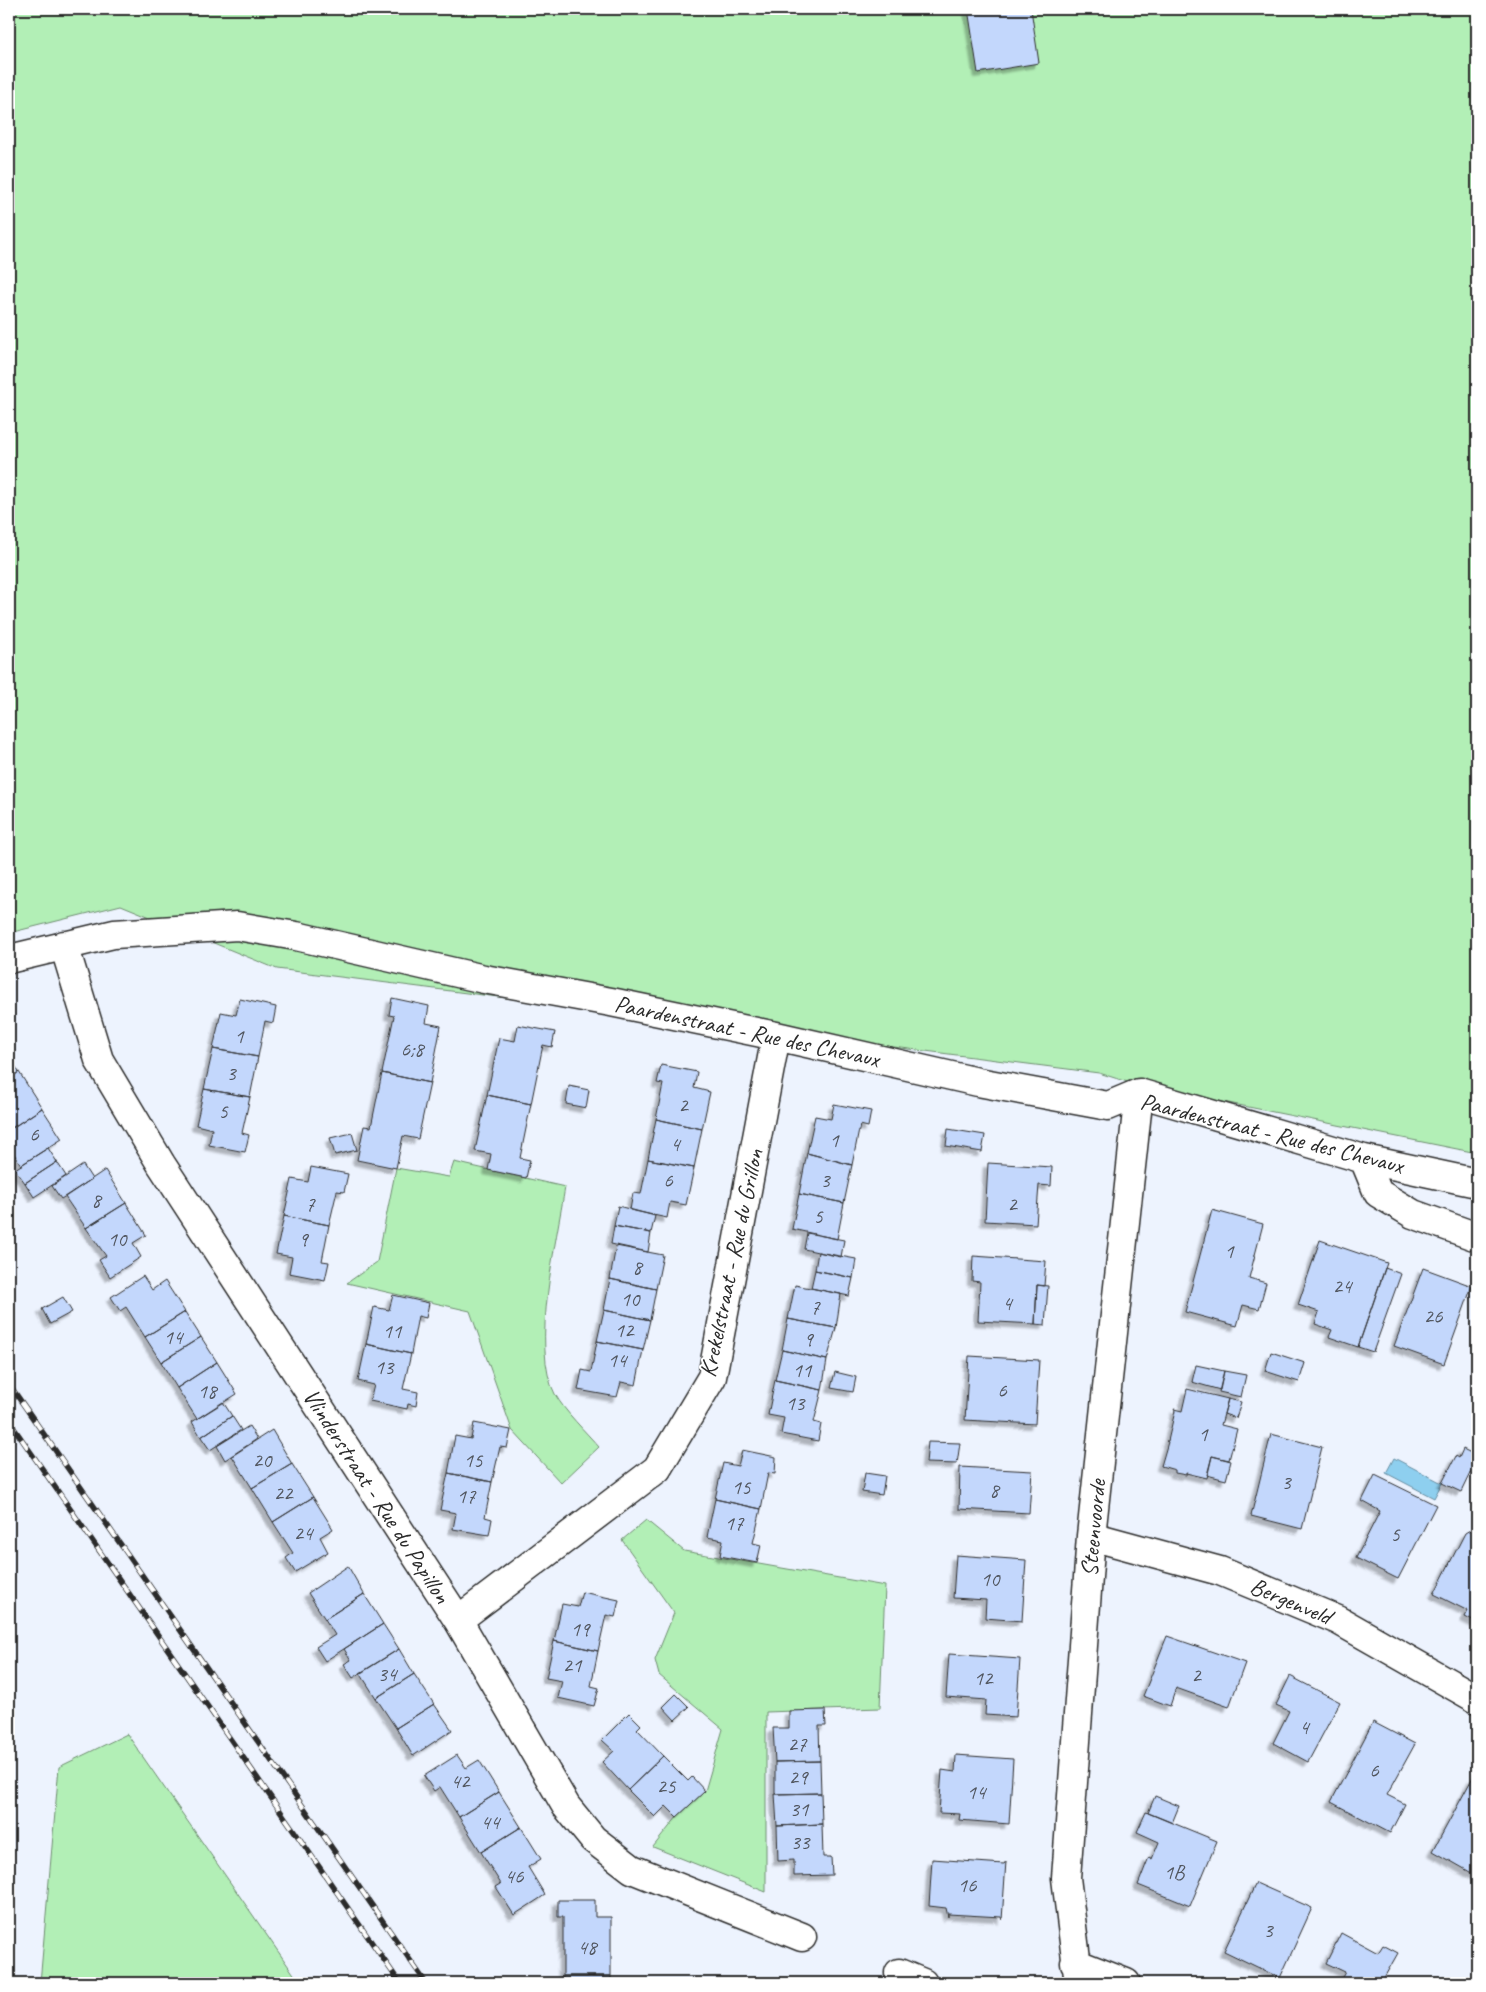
<svg xmlns="http://www.w3.org/2000/svg" width="1486" height="1992" font-family="Caveat,sans-serif">
<defs>
<filter id="shadow"><feDropShadow dx="-4.5" dy="4.5" stdDeviation="1" flood-color="#0004"/></filter>
</defs>
<rect width="100%" height="100%" fill="#edf3fe"/>
<filter id="ink" filterUnits="userSpaceOnUse"><feTurbulence type="fractalNoise" baseFrequency=".02" numOctaves="2"/><feDisplacementMap in="SourceGraphic" scale="10" xChannelSelector="R" yChannelSelector="G"/><feConvolveMatrix kernelMatrix="1 2 1 2 8 2 1 2 1" color-interpolation-filters="sRGB"/></filter>
<g filter="url(#ink)">
<path fill="#b2efb6" stroke="#6e8d70" d="M 9,9 L 1477,9 L 1477,1153 L 1134,1084 L 1099,1073 L 277,969 L 121,905 L 9,933 Z
M 454,1162 L 565,1187 C 557,1240 530,1348 555,1394 C 565,1412 586,1432 599,1447 L 561,1483 L 512,1430 L 470,1311 L 347,1283 L 377,1262 L 396,1168 L 449,1177 Z
M 646,1520 L 684,1551 L 885,1586 L 880,1708 L 766,1712 L 766,1892 L 653,1847 L 677,1817 L 705,1791 L 723,1729 L 659,1675 L 655,1660 L 674,1613 L 622,1540 Z
M 127,1734 L 300,1983 L 40,1983 L 59,1767 Z"/>
<path fill="#8ecfef" stroke="#668da1" d="M 1394,1458 L 1442,1483 L 1434,1498 L 1386,1473 Z"/>
<path fill="#c3d7fc" stroke="#2b2b2b" filter="url(#shadow)" d="M 968,9 L 1031,9 L 1039,63 L 978,73 Z
M 392,998 L 429,1006 L 426,1023 L 441,1026 L 430,1083 L 382,1073 L 394,1016 L 389,1015 Z
M 240,999 L 276,1007 L 273,1023 L 265,1021 L 258,1057 L 213,1049 L 221,1012 L 236,1015 Z
M 518,1025 L 555,1032 L 552,1047 L 543,1045 L 531,1104 L 487,1095 L 499,1038 L 515,1041 Z
M 213,1049 L 258,1057 L 250,1097 L 204,1089 Z
M 9,1057 L 19,1072 L 9,1079 Z
M 661,1065 L 697,1072 L 694,1088 L 710,1092 L 702,1129 L 656,1119 L 663,1084 L 657,1083 Z
M 19,1072 L 42,1108 L 9,1130 L 9,1079 Z
M 382,1073 L 430,1083 L 418,1139 L 403,1136 L 396,1168 L 357,1160 L 364,1126 L 371,1127 Z
M 569,1086 L 589,1090 L 586,1108 L 566,1104 Z
M 204,1089 L 250,1097 L 242,1133 L 249,1135 L 245,1152 L 209,1145 L 212,1129 L 196,1125 Z
M 487,1095 L 531,1104 L 520,1158 L 530,1160 L 526,1178 L 488,1170 L 491,1154 L 475,1151 Z
M 834,1104 L 871,1111 L 868,1127 L 860,1125 L 852,1165 L 807,1153 L 815,1116 L 831,1119 Z
M 42,1108 L 62,1139 L 21,1165 L 9,1146 L 9,1130 Z
M 656,1119 L 702,1129 L 694,1168 L 648,1159 Z
M 948,1129 L 985,1135 L 982,1152 L 946,1146 Z
M 352,1133 L 357,1150 L 335,1155 L 330,1138 Z
M 48,1148 L 57,1162 L 25,1183 L 15,1169 Z
M 807,1153 L 852,1165 L 844,1203 L 799,1194 Z
M 648,1159 L 694,1168 L 686,1205 L 670,1202 L 667,1218 L 630,1210 L 633,1193 L 641,1194 Z
M 57,1162 L 66,1176 L 34,1197 L 25,1183 Z
M 988,1163 L 1052,1167 L 1051,1186 L 1039,1185 L 1036,1224 L 985,1221 Z
M 83,1165 L 92,1179 L 61,1199 L 52,1186 Z
M 311,1167 L 348,1174 L 344,1192 L 337,1191 L 329,1225 L 284,1216 L 292,1179 L 308,1182 Z
M 105,1170 L 126,1203 L 86,1228 L 65,1197 Z
M 799,1194 L 844,1203 L 837,1239 L 792,1229 Z
M 126,1203 L 146,1235 L 133,1243 L 141,1257 L 110,1277 L 99,1260 L 106,1256 L 86,1228 Z
M 618,1206 L 655,1216 L 651,1233 L 614,1226 Z
M 1212,1210 L 1263,1224 L 1249,1278 L 1266,1283 L 1259,1309 L 1243,1305 L 1237,1326 L 1185,1312 Z
M 284,1216 L 329,1225 L 322,1261 L 329,1262 L 325,1280 L 289,1273 L 292,1257 L 276,1254 Z
M 614,1226 L 651,1233 L 648,1252 L 611,1244 Z
M 807,1233 L 844,1240 L 841,1257 L 804,1249 Z
M 1320,1240 L 1387,1263 L 1358,1347 L 1329,1337 L 1332,1330 L 1315,1324 L 1319,1312 L 1298,1305 Z
M 616,1246 L 663,1255 L 656,1289 L 610,1279 Z
M 818,1252 L 856,1259 L 853,1278 L 815,1270 Z
M 973,1256 L 1046,1261 L 1044,1286 L 1037,1285 L 1035,1324 L 978,1321 L 980,1282 L 972,1281 Z
M 1385,1268 L 1401,1274 L 1373,1352 L 1358,1347 Z
M 1423,1268 L 1472,1286 L 1444,1364 L 1394,1346 Z
M 815,1270 L 853,1278 L 849,1296 L 811,1288 Z
M 143,1276 L 152,1290 L 165,1281 L 185,1312 L 145,1337 L 126,1307 L 120,1311 L 111,1297 Z
M 610,1279 L 656,1289 L 650,1320 L 604,1310 Z
M 795,1285 L 841,1294 L 836,1328 L 788,1319 Z
M 1037,1285 L 1048,1286 L 1045,1325 L 1035,1324 Z
M 393,1295 L 429,1303 L 426,1318 L 418,1316 L 411,1354 L 366,1344 L 374,1307 L 389,1310 Z
M 63,1297 L 72,1312 L 50,1324 L 42,1309 Z
M 604,1310 L 650,1320 L 643,1350 L 597,1341 Z
M 185,1312 L 201,1337 L 161,1362 L 145,1337 Z
M 788,1319 L 836,1328 L 827,1360 L 782,1350 Z
M 201,1337 L 217,1362 L 177,1388 L 161,1362 Z
M 597,1341 L 643,1350 L 636,1385 L 621,1382 L 617,1397 L 578,1390 L 582,1370 L 591,1372 Z
M 366,1344 L 411,1354 L 403,1389 L 418,1392 L 416,1406 L 408,1404 L 407,1409 L 370,1401 L 374,1385 L 358,1381 Z
M 782,1350 L 827,1360 L 822,1390 L 775,1380 Z
M 1271,1352 L 1305,1363 L 1299,1382 L 1265,1371 Z
M 969,1356 L 1039,1360 L 1035,1424 L 965,1420 Z
M 217,1362 L 237,1394 L 197,1419 L 177,1388 Z
M 1196,1365 L 1224,1371 L 1220,1390 L 1192,1382 Z
M 1224,1371 L 1246,1375 L 1241,1397 L 1219,1392 Z
M 835,1372 L 856,1377 L 853,1392 L 831,1388 Z
M 775,1380 L 822,1390 L 814,1422 L 821,1424 L 818,1441 L 781,1434 L 784,1418 L 768,1415 Z
M 1187,1389 L 1228,1399 L 1221,1425 L 1237,1429 L 1229,1460 L 1212,1456 L 1207,1478 L 1186,1473 L 1186,1475 L 1175,1473 L 1175,1470 L 1161,1466 L 1168,1442 L 1166,1441 L 1168,1441 L 1175,1411 L 1174,1409 L 1182,1411 Z
M 1228,1399 L 1241,1402 L 1236,1418 L 1224,1414 Z
M 223,1402 L 232,1416 L 201,1437 L 192,1422 Z
M 232,1416 L 241,1430 L 210,1450 L 201,1437 Z
M 474,1423 L 511,1430 L 507,1448 L 500,1447 L 492,1482 L 448,1473 L 455,1436 L 471,1439 Z
M 249,1426 L 257,1439 L 225,1460 L 217,1446 Z
M 272,1430 L 292,1464 L 252,1488 L 232,1456 Z
M 1271,1434 L 1322,1447 L 1302,1529 L 1251,1516 Z
M 928,1442 L 960,1443 L 957,1464 L 926,1463 Z
M 1463,1449 L 1477,1456 L 1477,1459 L 1461,1492 L 1442,1483 L 1456,1456 L 1459,1458 Z
M 742,1450 L 776,1457 L 775,1474 L 768,1473 L 761,1509 L 715,1499 L 723,1463 L 738,1466 Z
M 1212,1456 L 1231,1461 L 1226,1480 L 1207,1475 Z
M 292,1464 L 313,1497 L 273,1522 L 252,1488 Z
M 960,1467 L 1032,1471 L 1029,1513 L 959,1509 Z
M 448,1473 L 492,1482 L 485,1517 L 492,1519 L 489,1535 L 453,1529 L 456,1513 L 440,1510 Z
M 865,1473 L 885,1476 L 882,1495 L 862,1492 Z
M 1375,1475 L 1436,1505 L 1398,1579 L 1356,1558 L 1380,1511 L 1362,1501 Z
M 313,1497 L 333,1529 L 320,1537 L 328,1552 L 295,1572 L 286,1558 L 293,1553 L 273,1522 Z
M 715,1499 L 761,1509 L 753,1543 L 761,1545 L 757,1563 L 720,1556 L 723,1540 L 707,1537 Z
M 1470,1530 L 1477,1534 L 1477,1623 L 1465,1617 L 1468,1611 L 1434,1594 L 1465,1533 Z
M 956,1555 L 1026,1560 L 1022,1621 L 985,1618 L 986,1600 L 953,1598 Z
M 348,1566 L 364,1594 L 325,1619 L 308,1593 Z
M 582,1592 L 619,1600 L 615,1617 L 606,1615 L 598,1651 L 554,1641 L 562,1604 L 578,1607 Z
M 364,1594 L 383,1624 L 325,1661 L 316,1647 L 335,1635 L 325,1619 Z
M 383,1624 L 399,1649 L 353,1678 L 344,1664 L 351,1660 L 344,1649 Z
M 1167,1636 L 1245,1663 L 1229,1707 L 1176,1688 L 1170,1706 L 1143,1696 Z
M 554,1641 L 598,1651 L 591,1686 L 599,1688 L 594,1706 L 558,1698 L 562,1681 L 546,1678 Z
M 399,1649 L 414,1674 L 376,1698 L 360,1673 Z
M 949,1654 L 1020,1659 L 1016,1717 L 985,1715 L 986,1700 L 946,1697 Z
M 414,1674 L 434,1704 L 396,1728 L 376,1698 Z
M 1290,1676 L 1340,1702 L 1308,1762 L 1273,1743 L 1289,1711 L 1276,1705 Z
M 676,1694 L 689,1707 L 675,1720 L 663,1707 Z
M 434,1704 L 452,1730 L 413,1756 L 396,1728 Z
M 825,1710 L 826,1726 L 819,1726 L 820,1761 L 775,1762 L 773,1728 L 789,1728 L 789,1711 Z
M 629,1713 L 641,1725 L 637,1729 L 663,1756 L 628,1790 L 602,1762 L 614,1751 L 602,1740 Z
M 1373,1722 L 1415,1744 L 1387,1795 L 1405,1804 L 1390,1833 L 1331,1802 Z
M 457,1755 L 466,1768 L 479,1760 L 499,1792 L 459,1817 L 440,1787 L 434,1791 L 424,1776 Z
M 956,1755 L 1013,1759 L 1009,1824 L 959,1820 L 960,1814 L 939,1813 L 942,1770 L 955,1772 Z
M 663,1756 L 688,1781 L 692,1777 L 705,1791 L 677,1817 L 666,1806 L 655,1817 L 628,1790 Z
M 820,1761 L 821,1793 L 775,1794 L 775,1762 Z
M 1473,1777 L 1477,1779 L 1477,1876 L 1433,1851 Z
M 499,1792 L 521,1827 L 481,1852 L 459,1817 Z
M 821,1793 L 822,1824 L 777,1826 L 775,1794 Z
M 1155,1796 L 1179,1806 L 1172,1823 L 1148,1813 Z
M 1146,1812 L 1217,1841 L 1190,1906 L 1138,1885 L 1149,1857 L 1152,1859 L 1159,1842 L 1137,1832 Z
M 822,1824 L 823,1857 L 831,1857 L 832,1875 L 794,1876 L 794,1860 L 778,1861 L 777,1826 Z
M 521,1827 L 541,1859 L 528,1867 L 545,1895 L 514,1915 L 496,1887 L 501,1884 L 481,1852 Z
M 932,1859 L 1004,1864 L 1006,1861 L 1002,1920 L 1001,1917 L 948,1914 L 948,1917 L 946,1908 L 929,1906 Z
M 1256,1883 L 1312,1908 L 1280,1978 L 1224,1951 Z
M 558,1900 L 595,1900 L 595,1917 L 611,1917 L 611,1976 L 563,1976 L 563,1917 L 558,1917 Z
M 1341,1933 L 1378,1953 L 1383,1945 L 1398,1953 L 1381,1983 L 1339,1983 L 1345,1972 L 1326,1963 Z
M 563,1976 L 611,1976 L 611,1983 L 563,1983 Z"/>
<g fill="none" stroke-linecap="round" stroke-linejoin="round">
<defs>
<path id="street" d="M 64,945 L 99,1060 L 161,1164 L 458,1620 L 566,1806 L 593,1839 L 632,1869 L 802,1937
M 9,959 L 114,934 L 237,926 L 296,936 L 484,979 L 611,1002 L 776,1036 L 978,1082 L 1108,1106 L 1139,1093 L 1364,1159 L 1477,1183
M 1364,1159 L 1378,1193 L 1413,1214 L 1477,1237
M 1091,1536 L 1220,1571 L 1338,1620 L 1477,1699
M 458,1620 L 657,1469 L 712,1377 L 776,1036
M 1075,1963 L 1126,1983
M 899,1973 L 923,1983
M 1079,1983 L 1066,1878 L 1091,1536 L 1139,1093"/>
</defs>
<use href="#street" stroke="#2b2b2b" stroke-width="31"/>
<use href="#street" stroke="#fff" stroke-width="28"/>
<defs>
<path id="rail" d="M 9,1384 L 426,1983
M 9,1421 L 400,1983"/>
</defs>
<use href="#rail" stroke="#2b2b2b" stroke-width="5.5"/>
<use href="#rail" stroke="#fff" stroke-width="4" stroke-dasharray="11" stroke-linecap="butt"/>
</g>
</g>
<g text-anchor="middle" stroke-width="4" stroke-linejoin="round" paint-order="stroke">
<g font-size="21" fill="#51565f">
<text x="239" y="1043">1</text>
<text x="412" y="1056">6;8</text>
<text x="231" y="1080">3</text>
<text x="683" y="1112">2</text>
<text x="223" y="1118">5</text>
<text x="34" y="1141">6</text>
<text x="834" y="1147">1</text>
<text x="675" y="1151">4</text>
<text x="668" y="1187">6</text>
<text x="825" y="1187">3</text>
<text x="96" y="1207">8</text>
<text x="310" y="1211">7</text>
<text x="1012" y="1211">2</text>
<text x="818" y="1223">5</text>
<text x="117" y="1246">10</text>
<text x="303" y="1246">9</text>
<text x="1229" y="1258">1</text>
<text x="637" y="1274">8</text>
<text x="1342" y="1293">24</text>
<text x="630" y="1306">10</text>
<text x="1007" y="1310">4</text>
<text x="815" y="1314">7</text>
<text x="1433" y="1323">26</text>
<text x="624" y="1337">12</text>
<text x="392" y="1338">11</text>
<text x="173" y="1344">14</text>
<text x="808" y="1346">9</text>
<text x="617" y="1367">14</text>
<text x="384" y="1374">13</text>
<text x="802" y="1377">11</text>
<text x="1002" y="1397">6</text>
<text x="207" y="1398">18</text>
<text x="795" y="1410">13</text>
<text x="1203" y="1441">1</text>
<text x="262" y="1467">20</text>
<text x="473" y="1467">15</text>
<text x="1286" y="1489">3</text>
<text x="741" y="1494">15</text>
<text x="994" y="1497">8</text>
<text x="283" y="1500">22</text>
<text x="466" y="1503">17</text>
<text x="734" y="1530">17</text>
<text x="303" y="1540">24</text>
<text x="1395" y="1541">5</text>
<text x="990" y="1586">10</text>
<text x="580" y="1636">19</text>
<text x="572" y="1672">21</text>
<text x="387" y="1681">34</text>
<text x="1196" y="1682">2</text>
<text x="983" y="1685">12</text>
<text x="1304" y="1734">4</text>
<text x="797" y="1751">27</text>
<text x="1374" y="1777">6</text>
<text x="798" y="1784">29</text>
<text x="460" y="1788">42</text>
<text x="666" y="1793">25</text>
<text x="976" y="1799">14</text>
<text x="799" y="1816">31</text>
<text x="490" y="1829">44</text>
<text x="800" y="1849">33</text>
<text x="1174" y="1879">1B</text>
<text x="514" y="1883">46</text>
<text x="967" y="1892">16</text>
<text x="1268" y="1937">3</text>
<text x="587" y="1954">48</text>
</g>
<g font-size="24" fill="#2b2b2b" stroke="#fff">
<text transform="translate(747 1031) rotate(12)" y="8">Paardenstraat - Rue des Chevaux</text>
<text transform="translate(1272 1133) rotate(14)" y="8">Paardenstraat - Rue des Chevaux</text>
<text transform="translate(731 1263) rotate(-78)" y="8">Krekelstraat - Rue du Grillon</text>
<text transform="translate(377 1496) rotate(57)" y="8">Vlinderstraat - Rue du Papillon</text>
<text transform="translate(1093 1528) rotate(-85)" y="8">Steenvoorde</text>
<text transform="translate(1291 1601) rotate(23)" y="8">Bergenveld</text>
</g>
</g>
<rect width="1486" height="1992" fill="none" stroke="#fff" stroke-width="30"/>
<rect x="15" y="15" width="1456" height="1962" fill="none" stroke="#2b2b2b" stroke-width="2" filter="url(#ink)"/>
</svg>
